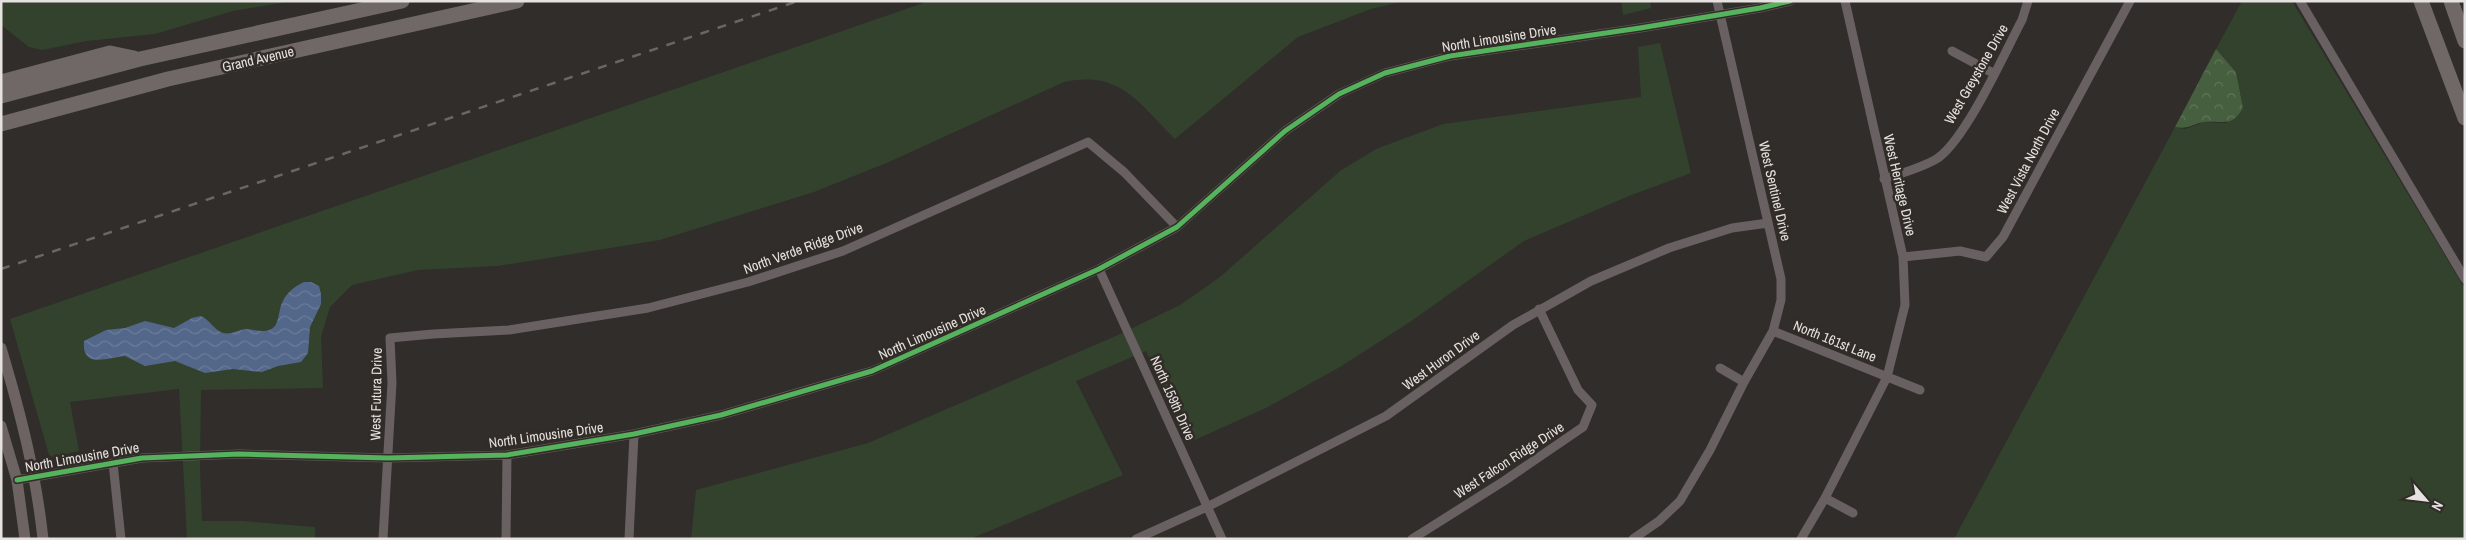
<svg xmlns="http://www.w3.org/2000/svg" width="2466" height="540" font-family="'Archivo Narrow',sans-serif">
<defs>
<pattern id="forest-crowns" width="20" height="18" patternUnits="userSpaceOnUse" patternTransform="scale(1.25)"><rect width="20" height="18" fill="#465f3e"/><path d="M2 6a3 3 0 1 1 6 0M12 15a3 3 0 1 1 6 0" fill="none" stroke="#617659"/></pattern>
<pattern id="water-waves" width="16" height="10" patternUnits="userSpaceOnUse" patternTransform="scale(1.25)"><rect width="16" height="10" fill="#53678a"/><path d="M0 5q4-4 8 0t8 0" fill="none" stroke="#6c7c9a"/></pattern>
</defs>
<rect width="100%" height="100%" fill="#302d2a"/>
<path fill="#32422c" d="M 1,1 L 293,1 L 233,11 L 155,34 L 87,41 L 42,50 L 29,47 L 1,25 Z
M 929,1 L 1404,1 L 1371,9 L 1298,37 L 1175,139 C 1138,103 1121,70 1064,82 L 889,162 L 814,192 L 660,240 L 498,266 L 418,270 L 352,285 L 330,307 L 321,337 L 323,388 L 201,390 L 200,468 L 202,521 L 243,521 L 315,527 L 315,539 L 187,539 L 179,389 L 70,402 L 79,451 L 53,457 L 49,455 L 10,319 Z
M 1621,1 L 1650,1 L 1651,8 L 1623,15 Z
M 2242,1 L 2292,1 L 2465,289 L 2465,539 L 1954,539 L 2175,127 L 2185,129 L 2204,122 L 2226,123 L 2243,108 L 2236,72 L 2216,49 Z
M 1660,43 L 1691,173 L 1629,196 L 1524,241 L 1410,322 L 1340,367 L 1266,408 L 1188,443 L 1146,351 L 1076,381 L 1123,475 L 970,539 L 691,539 L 696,490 L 868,443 L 1118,335 L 1180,305 L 1220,277 L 1340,171 L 1376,149 L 1443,124 L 1641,97 L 1638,47 Z"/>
<path fill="url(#forest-crowns)" d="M 2216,49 L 2236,72 L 2243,108 C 2231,128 2225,120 2205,122 C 2193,123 2189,130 2175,127 Z"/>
<path fill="url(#water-waves)" d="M 304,282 L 311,282 L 319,286 L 321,294 L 321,304 L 310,327 L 308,353 L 301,362 L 278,366 L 262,372 L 233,369 L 205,373 L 175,361 L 145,366 L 125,356 C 110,357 81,370 84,341 L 106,330 L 125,328 L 145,321 L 174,328 L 192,318 L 201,316 C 210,320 214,330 223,333 C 231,335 238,330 246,329 C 253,329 262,333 269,330 C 280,327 278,311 282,303 C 286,293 295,286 304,282 Z"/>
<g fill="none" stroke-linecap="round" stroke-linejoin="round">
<path stroke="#696161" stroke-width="9" d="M 2300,1 L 2465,279
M 1952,51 L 1993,73
M 1884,179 C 1902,173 1922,168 1938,158 C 1967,137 2004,54 2022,20 L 2028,1
M 1903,257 L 1960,251 L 1986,257 L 2003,237 L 2130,1
M 1099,269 L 1222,539
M 1773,331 L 1920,390
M 1720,368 L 1744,382
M 113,463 L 121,539
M 17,480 L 142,458 L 239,454 L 388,458 L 507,455 L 634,434 L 721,415 L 872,371 L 1099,269 L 1177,227 L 1285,131 L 1339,94 L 1385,73 L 1450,56 L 1640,28 L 1760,8 L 1790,1
M 1825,498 L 1853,513
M 383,539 L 392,383 L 390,338 L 433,334 L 509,330 L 648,308 L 748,282 L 843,251 L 1088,142 L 1124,172 L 1177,227
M 506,539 L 507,455
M 629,539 L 634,434
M 1136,539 L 1207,507 L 1386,416 L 1513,325 L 1591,281 L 1669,248 L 1732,228 L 1768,223
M 1412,539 L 1504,481 L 1583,427 L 1592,405 L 1578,390 L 1539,309
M 1633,539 L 1659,521 L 1680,501 L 1710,450 L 1744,382 L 1773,331 L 1781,300 L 1781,279 L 1717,1
M 1801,539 L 1825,498 L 1887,377 L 1905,305 L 1903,257 L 1845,1"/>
<path stroke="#6c6362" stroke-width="11" d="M 1,348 C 20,411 36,473 43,539
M 1,426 L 17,480 L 25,539"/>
<path stroke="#706866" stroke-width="15" d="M 2421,1 L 2465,118
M 2451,1 L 2465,41
M 1,82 L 110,53 L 134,58
M 1,96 L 140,59 L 402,1
M 1,124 L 168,79 L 517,1"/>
<path stroke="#6b6665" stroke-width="2.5" stroke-dasharray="9 9" stroke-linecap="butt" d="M 1,269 L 798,1"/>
<defs>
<path id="cycleway" d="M 17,480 L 142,458 L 239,454 L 388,458 L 507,455 L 634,434 L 721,415 L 872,371 L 1099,269 L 1177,227 L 1285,131 L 1339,94 L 1385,73 L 1450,56 L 1640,28 L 1760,8 L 1790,1"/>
</defs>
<use href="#cycleway" stroke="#322c28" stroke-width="8"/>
<use href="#cycleway" stroke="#56b35d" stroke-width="5"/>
</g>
<g text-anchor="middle" stroke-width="5" stroke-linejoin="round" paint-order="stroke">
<g font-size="14" fill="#e6e2df" stroke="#322c28">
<text transform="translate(1499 38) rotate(-9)" y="5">North Limousine Drive</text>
<text transform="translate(258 59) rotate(-13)" y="5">Grand Avenue</text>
<text transform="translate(1976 74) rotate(-60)" y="5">West Greystone Drive</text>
<text transform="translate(2028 161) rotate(-62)" y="5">West Vista North Drive</text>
<text transform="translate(1900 185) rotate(77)" y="5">West Heritage Drive</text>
<text transform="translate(1775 191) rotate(77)" y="5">West Sentinel Drive</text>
<text transform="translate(803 248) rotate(-20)" y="5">North Verde Ridge Drive</text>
<text transform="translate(932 332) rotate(-24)" y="5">North Limousine Drive</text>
<text transform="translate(1835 341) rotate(22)" y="5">North 161st Lane</text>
<text transform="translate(1441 360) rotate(-36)" y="5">West Huron Drive</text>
<text transform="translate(376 394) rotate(-89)" y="5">West Futura Drive</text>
<text transform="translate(1173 398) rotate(66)" y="5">North 159th Drive</text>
<text transform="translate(546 435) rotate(-8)" y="5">North Limousine Drive</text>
<text transform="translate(82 457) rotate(-10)" y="5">North Limousine Drive</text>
<text transform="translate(1509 460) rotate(-33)" y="5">West Falcon Ridge Drive</text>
</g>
</g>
<rect width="2466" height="540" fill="none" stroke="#e6e2df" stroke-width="5"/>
<g transform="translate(2426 500) rotate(118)" stroke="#322c28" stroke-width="4" paint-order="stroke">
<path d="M0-4L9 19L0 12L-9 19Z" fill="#e6e2df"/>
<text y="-8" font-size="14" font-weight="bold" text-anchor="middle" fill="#e6e2df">N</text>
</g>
</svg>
